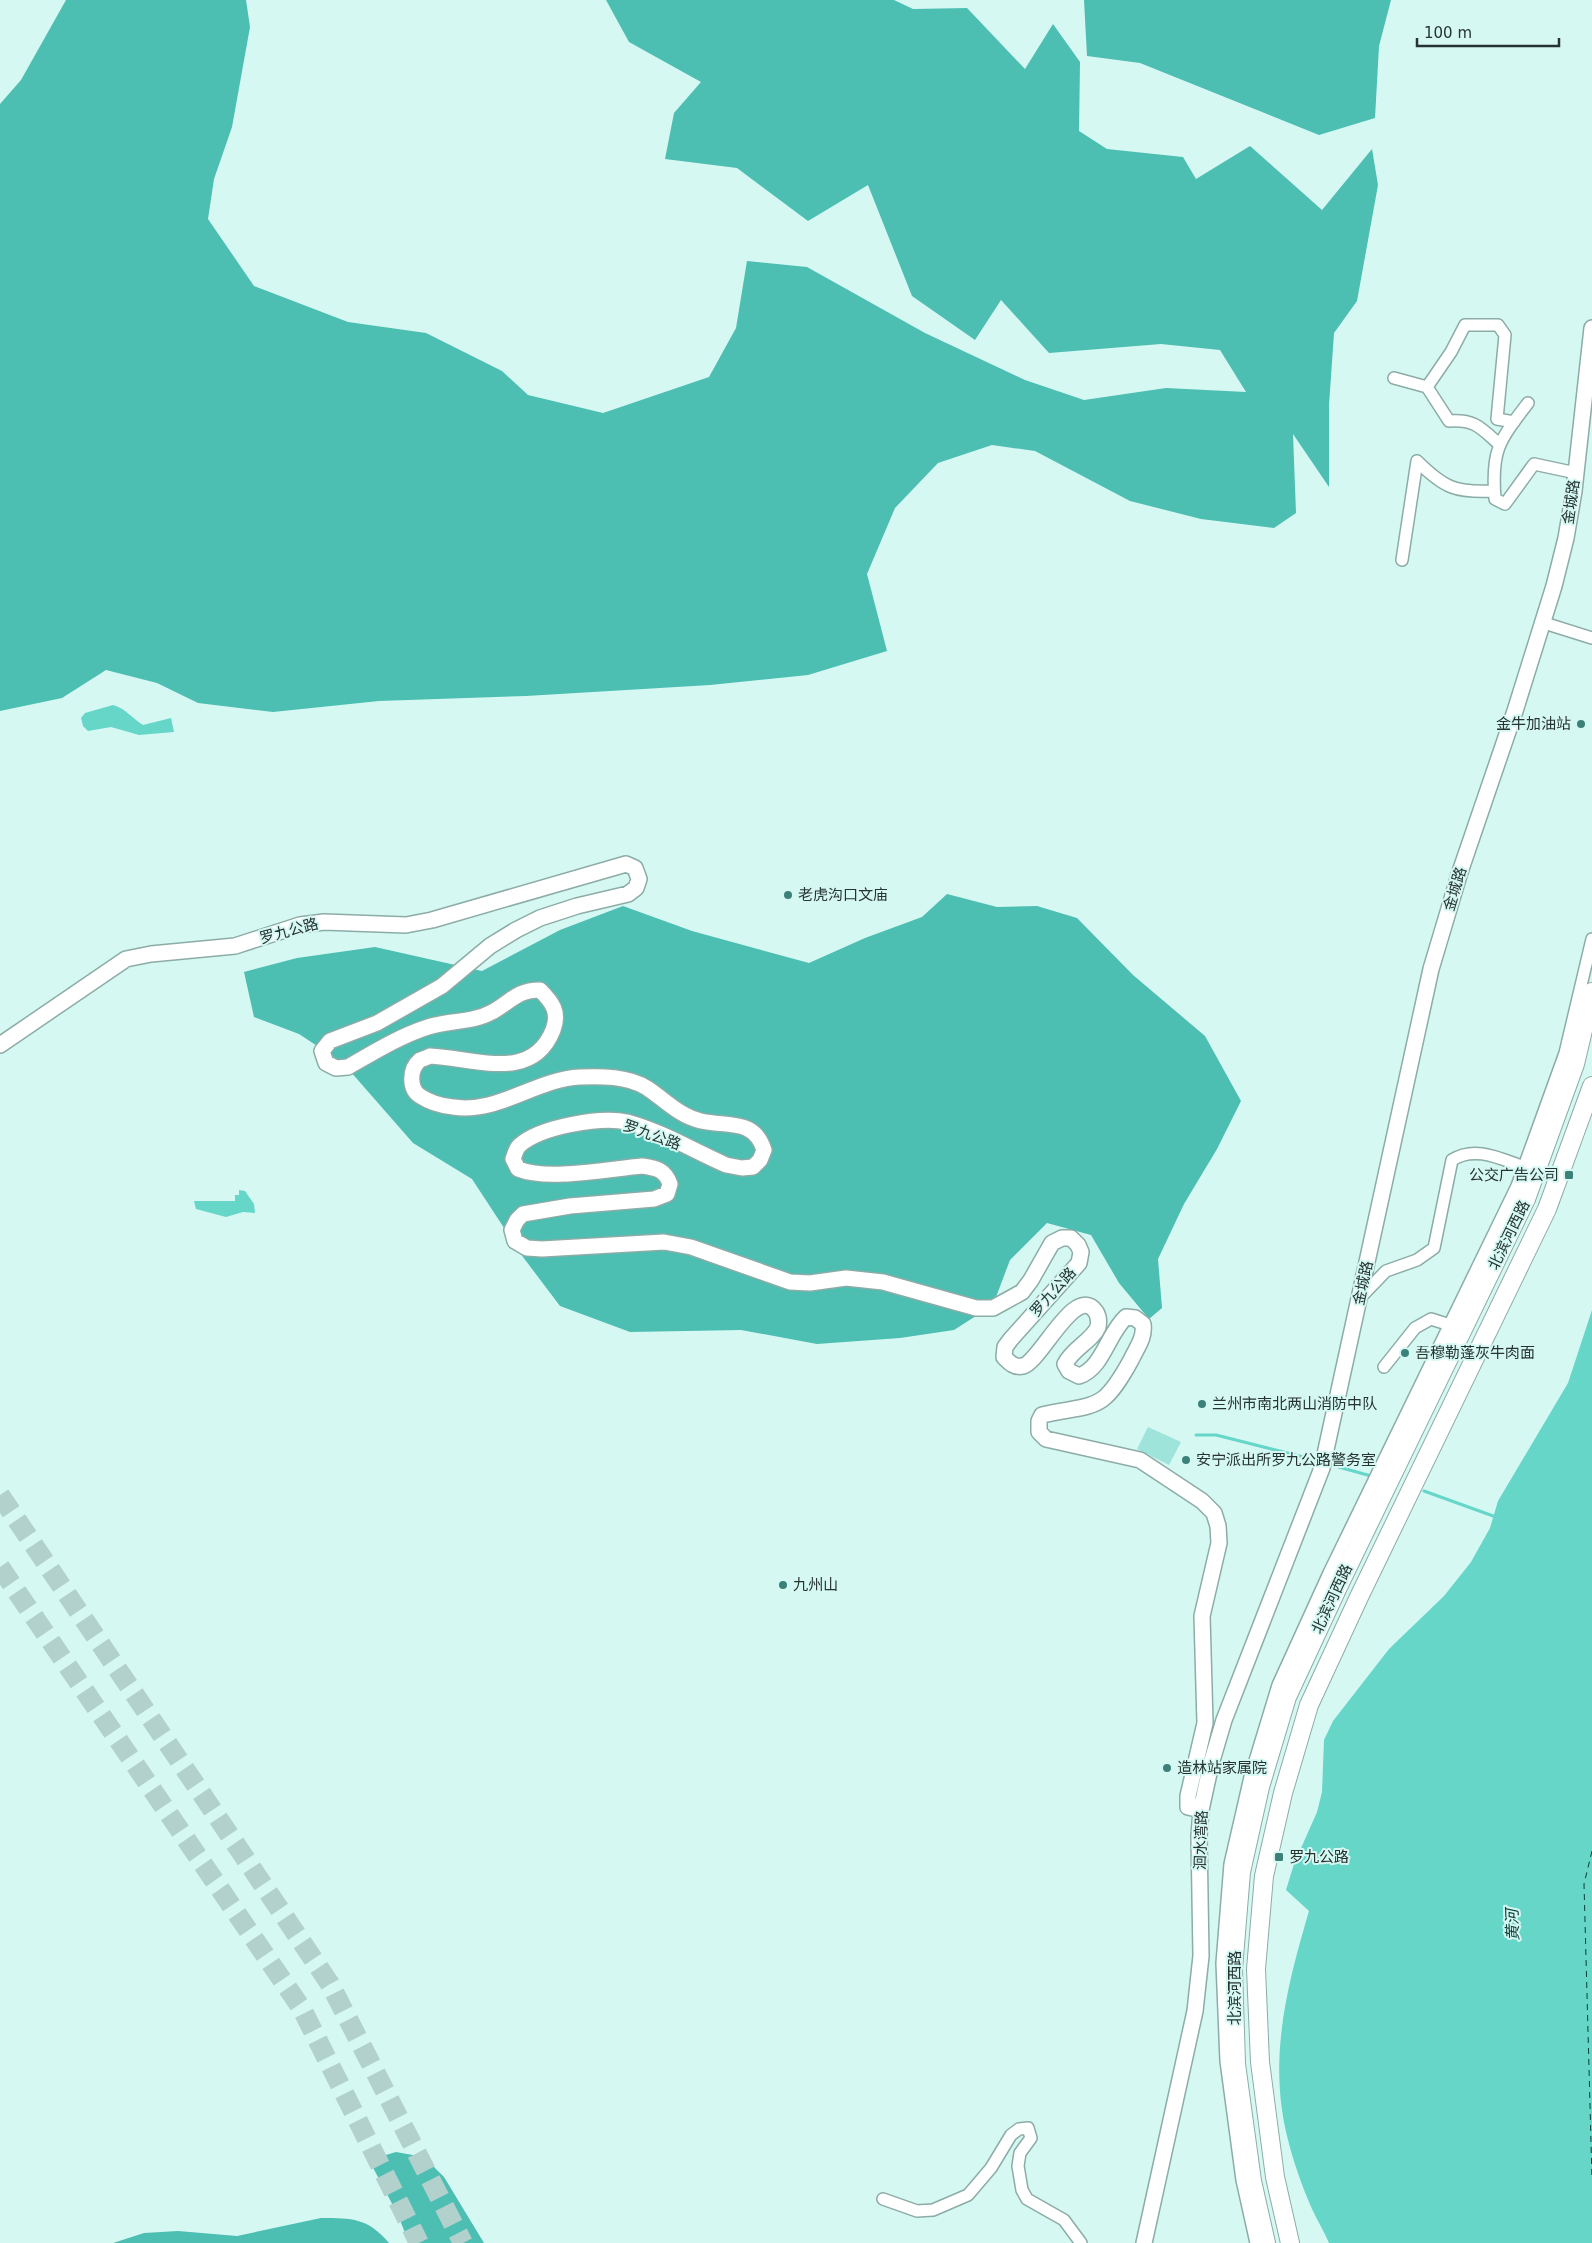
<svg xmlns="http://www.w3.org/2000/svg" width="1592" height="2243" font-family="'DejaVu Sans','Noto Sans SC',sans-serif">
<rect width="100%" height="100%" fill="#d6f8f3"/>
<path fill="#9ee4db" d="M 1148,1427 L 1181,1442 L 1169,1465 L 1137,1449 Z"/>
<path fill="#4cbeb2" d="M 66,0 L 246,0 L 250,27 L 232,127 L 214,179 L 208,219 L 254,286 L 348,322 L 426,333 L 502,371 L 528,395 L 603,413 L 709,377 L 736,328 L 747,261 L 807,267 L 925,333 L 1025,380 L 1084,400 L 1166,388 L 1246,392 L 1220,350 L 1161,344 L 1049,353 L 1001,300 L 975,340 L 912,296 L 868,185 L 808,221 L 737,168 L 665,159 L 674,113 L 701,82 L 629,42 L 606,0 L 894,0 L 913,9 L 967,8 L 1025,69 L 1053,24 L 1080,62 L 1079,131 L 1107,149 L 1183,157 L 1196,179 L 1250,146 L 1322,210 L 1372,149 L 1378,185 L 1357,301 L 1334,333 L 1329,405 L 1329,487 L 1293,434 L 1296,513 L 1274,528 L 1201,519 L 1130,501 L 1035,451 L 992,445 L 938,463 L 895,508 L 867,574 L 887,651 L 808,675 L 710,685 L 526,696 L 379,701 L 273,712 L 198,703 L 157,683 L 106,670 L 62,698 L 0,711 L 0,104 L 21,80 Z
M 1084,0 L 1391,0 L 1379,46 L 1375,118 L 1319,135 L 1140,63 L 1087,56 Z
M 947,894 L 997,907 L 1037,906 L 1077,918 L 1133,975 L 1205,1036 L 1241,1101 L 1217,1149 L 1184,1204 L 1158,1259 L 1162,1308 L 1149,1319 L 1119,1283 L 1091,1235 L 1047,1223 L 1010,1260 L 993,1305 L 954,1330 L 900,1338 L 817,1344 L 741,1330 L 630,1332 L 560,1306 L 523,1257 L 472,1179 L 413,1143 L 343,1063 L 299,1034 L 254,1017 L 244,972 L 297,958 L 375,947 L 482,971 L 560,930 L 623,906 L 692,931 L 809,963 L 865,938 L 922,917 Z
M 396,2152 L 424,2157 L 444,2177 L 484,2243 L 409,2243 L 398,2215 L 369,2160 Z
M 321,2218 C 352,2218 368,2218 389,2243 L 113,2243 L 144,2233 L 178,2231 L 237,2236 Z"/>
<path fill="#65d6c8" d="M 113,705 C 125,708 133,719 143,725 L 171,718 L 174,732 L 139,735 L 111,727 L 88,731 L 83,726 L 81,718 L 85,713 Z
M 239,1190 L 245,1191 L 254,1204 L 255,1213 L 243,1212 L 226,1217 L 196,1209 L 194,1201 L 235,1201 L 235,1195 L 239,1195 Z
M 1592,1310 L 1592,2243 L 1329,2243 C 1324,2231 1317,2220 1312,2209 C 1302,2186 1293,2161 1287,2136 C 1268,2058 1287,1986 1309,1911 L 1286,1890 L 1294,1864 L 1317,1812 L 1322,1792 L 1324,1740 L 1333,1721 L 1389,1649 L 1444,1596 L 1471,1562 L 1490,1528 L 1498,1501 L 1568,1383 Z"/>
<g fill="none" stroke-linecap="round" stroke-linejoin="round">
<path stroke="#65d6c8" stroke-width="3" d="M 1196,1435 L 1216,1435 L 1319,1461
M 1328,1464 L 1371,1476
M 1424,1491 L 1496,1517"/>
<path stroke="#093f3a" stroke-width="1" stroke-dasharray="6 5" stroke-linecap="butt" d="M 1592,1851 L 1584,1884 L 1592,2179"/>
<path stroke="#b3d1cc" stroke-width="20" stroke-dasharray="20 10" stroke-linecap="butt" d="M 0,1495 L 330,1984 L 463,2243
M 0,1567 L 302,2009 L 419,2243"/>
<defs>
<path id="street" d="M 1394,378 L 1427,387 L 1451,352 L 1465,325 L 1498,325 L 1505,335 L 1497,419 L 1514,422
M 1427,387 L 1449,421 C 1475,419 1481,428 1500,445
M 1528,403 C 1499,441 1491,450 1495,499 L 1505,504 L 1534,464 L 1576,473
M 1402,560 L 1417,461 C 1444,488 1456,493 1494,491
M 1541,622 L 1592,638
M 1359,1299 L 1386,1271 L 1417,1260 L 1434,1248 L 1452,1160 C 1477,1144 1504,1161 1530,1169
M 1384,1367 L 1415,1328 L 1431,1319 L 1450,1325
M 883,2199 L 917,2211 L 933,2210 L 968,2195 L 991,2168 L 1011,2135 L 1019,2129 L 1028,2128 L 1031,2138 L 1020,2153 L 1018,2166 L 1022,2190 L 1027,2199 L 1064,2220 L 1081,2243
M 1256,2243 L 1242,2180 L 1226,2061 L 1222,1963 L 1230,1864 L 1250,1777 L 1278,1685 L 1329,1573 L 1517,1186 L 1565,1053 L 1592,939"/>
<path id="secondary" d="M 0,1045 L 126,959 L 151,954 L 235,946 L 300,925 L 324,922 L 406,925 L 432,920 L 626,864 L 635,868 L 639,879 L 636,888 L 628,894 L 577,906 L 540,918 L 516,930 L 490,946 L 442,986 L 377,1023 L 330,1041 L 322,1051 L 326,1063 L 336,1068 L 348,1067 C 374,1052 400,1036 428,1027 C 449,1020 472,1023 492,1012 C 511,1002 516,990 540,990 C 552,1002 560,1012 553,1030 C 532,1083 475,1058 430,1056 C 427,1058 422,1059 420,1060 C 409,1069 409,1089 420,1096 C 429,1102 442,1106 453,1107 C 498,1114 536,1079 580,1077 C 601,1076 628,1076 647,1088 C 665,1100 679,1116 701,1121 C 727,1127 754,1118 764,1150 L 760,1160 L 753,1167 L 742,1168 L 726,1165 C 694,1151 661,1131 627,1122 C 601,1116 540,1127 520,1145 C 516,1148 515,1154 513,1159 L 518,1169 C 548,1181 608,1169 642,1166 C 657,1168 665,1170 670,1184 L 667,1194 L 654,1199 L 570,1206 L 523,1214 L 517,1220 L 512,1230 L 515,1241 L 527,1248 L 542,1249 L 664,1242 L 691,1247 L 790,1282 L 810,1283 L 846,1278 L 883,1282 L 976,1308 L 993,1308 L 1022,1292 L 1031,1280 L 1052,1243 L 1062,1238 L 1071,1238 L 1078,1245 L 1081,1252 L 1079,1263 L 1011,1339 L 1005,1347 L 1004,1357 C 1009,1362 1014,1368 1023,1366 C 1041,1361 1076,1282 1096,1312 C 1099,1317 1099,1322 1098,1327 C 1092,1341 1073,1348 1065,1364 L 1069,1371 L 1079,1376 C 1103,1368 1108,1333 1126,1317 L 1135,1318 L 1143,1324 C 1145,1338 1137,1347 1131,1360 C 1102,1413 1097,1403 1042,1415 L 1039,1421 L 1039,1432 L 1046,1439 L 1140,1460 L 1202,1501 L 1214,1513 L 1218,1526 L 1219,1543 L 1202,1616 L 1205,1723 L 1188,1796 L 1188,1807 L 1201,1810
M 1144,2243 L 1195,2011 L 1201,1956 L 1199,1836 L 1201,1810 L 1211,1764 L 1224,1720 L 1322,1468 L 1431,969 L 1460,872 L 1515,711 L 1554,586 L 1566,538 L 1574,491 L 1592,328"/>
<path id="primary" d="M 1266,2243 L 1252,2181 L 1236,2064 L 1233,1969 L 1241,1872 L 1260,1787 L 1287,1697 L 1338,1587 L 1526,1199 L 1575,1064 L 1592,992
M 1290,2243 L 1275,2177 L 1260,2062 L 1256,1969 L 1264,1876 L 1283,1793 L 1309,1705 L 1359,1597 L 1547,1209 L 1592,1086"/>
</defs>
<use href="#street" stroke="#8caca7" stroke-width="14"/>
<use href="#secondary" stroke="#8caca7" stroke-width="18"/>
<use href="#primary" stroke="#8caca7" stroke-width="20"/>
<use href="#street" stroke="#fff" stroke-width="11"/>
<use href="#secondary" stroke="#fff" stroke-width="15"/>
<use href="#primary" stroke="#fff" stroke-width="18"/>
</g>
<g fill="#3b8179" stroke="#d6f8f3" stroke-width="2">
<circle cx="1581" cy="724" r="5"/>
<circle cx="788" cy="895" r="5"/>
<rect x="1564" y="1170" width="10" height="10" rx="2.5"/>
<circle cx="1405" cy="1353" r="5"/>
<circle cx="1202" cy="1404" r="5"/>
<circle cx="1186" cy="1460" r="5"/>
<circle cx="783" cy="1585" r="5"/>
<circle cx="1167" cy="1768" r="5"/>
<rect x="1274" y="1852" width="10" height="10" rx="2.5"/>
</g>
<g text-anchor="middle" stroke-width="4" stroke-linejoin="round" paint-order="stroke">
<g font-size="15" fill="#263331" stroke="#d6f8f3">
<text transform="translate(1571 502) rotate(-82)" y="5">金城路</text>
<text transform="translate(1455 889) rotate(-73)" y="5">金城路</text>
<text transform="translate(289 931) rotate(-15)" y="5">罗九公路</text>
<text transform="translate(652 1135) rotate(20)" y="5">罗九公路</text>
<text transform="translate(1509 1235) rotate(-64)" y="5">北滨河西路</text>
<text transform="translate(1363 1283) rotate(-78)" y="5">金城路</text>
<text transform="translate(1053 1292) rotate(-48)" y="5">罗九公路</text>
<text transform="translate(1332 1599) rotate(-65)" y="5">北滨河西路</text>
<text transform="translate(1201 1840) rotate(-88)" y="5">洄水湾路</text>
<text transform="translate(1235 1988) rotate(-90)" y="5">北滨河西路</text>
</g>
<g font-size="15" fill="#263331" stroke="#d6f8f3" text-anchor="start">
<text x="1571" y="729" text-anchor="end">金牛加油站</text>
<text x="798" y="900">老虎沟口文庙</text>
<text x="1559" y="1180" text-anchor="end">公交广告公司</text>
<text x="1415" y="1358">吾穆勒蓬灰牛肉面</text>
<text x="1212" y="1409">兰州市南北两山消防中队</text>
<text x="1196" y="1465">安宁派出所罗九公路警务室</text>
<text x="793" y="1590">九州山</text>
<text x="1177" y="1773">造林站家属院</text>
<text x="1289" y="1862">罗九公路</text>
</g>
<g font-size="16" font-style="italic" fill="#093f3a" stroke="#d6f8f3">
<text transform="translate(1512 1925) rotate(-92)" y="6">黄河</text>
</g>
</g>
<path d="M1417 38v8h142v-8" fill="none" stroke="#263331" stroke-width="2.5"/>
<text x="1424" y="38" font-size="15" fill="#263331" stroke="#d6f8f3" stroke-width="4" paint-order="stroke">100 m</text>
</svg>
